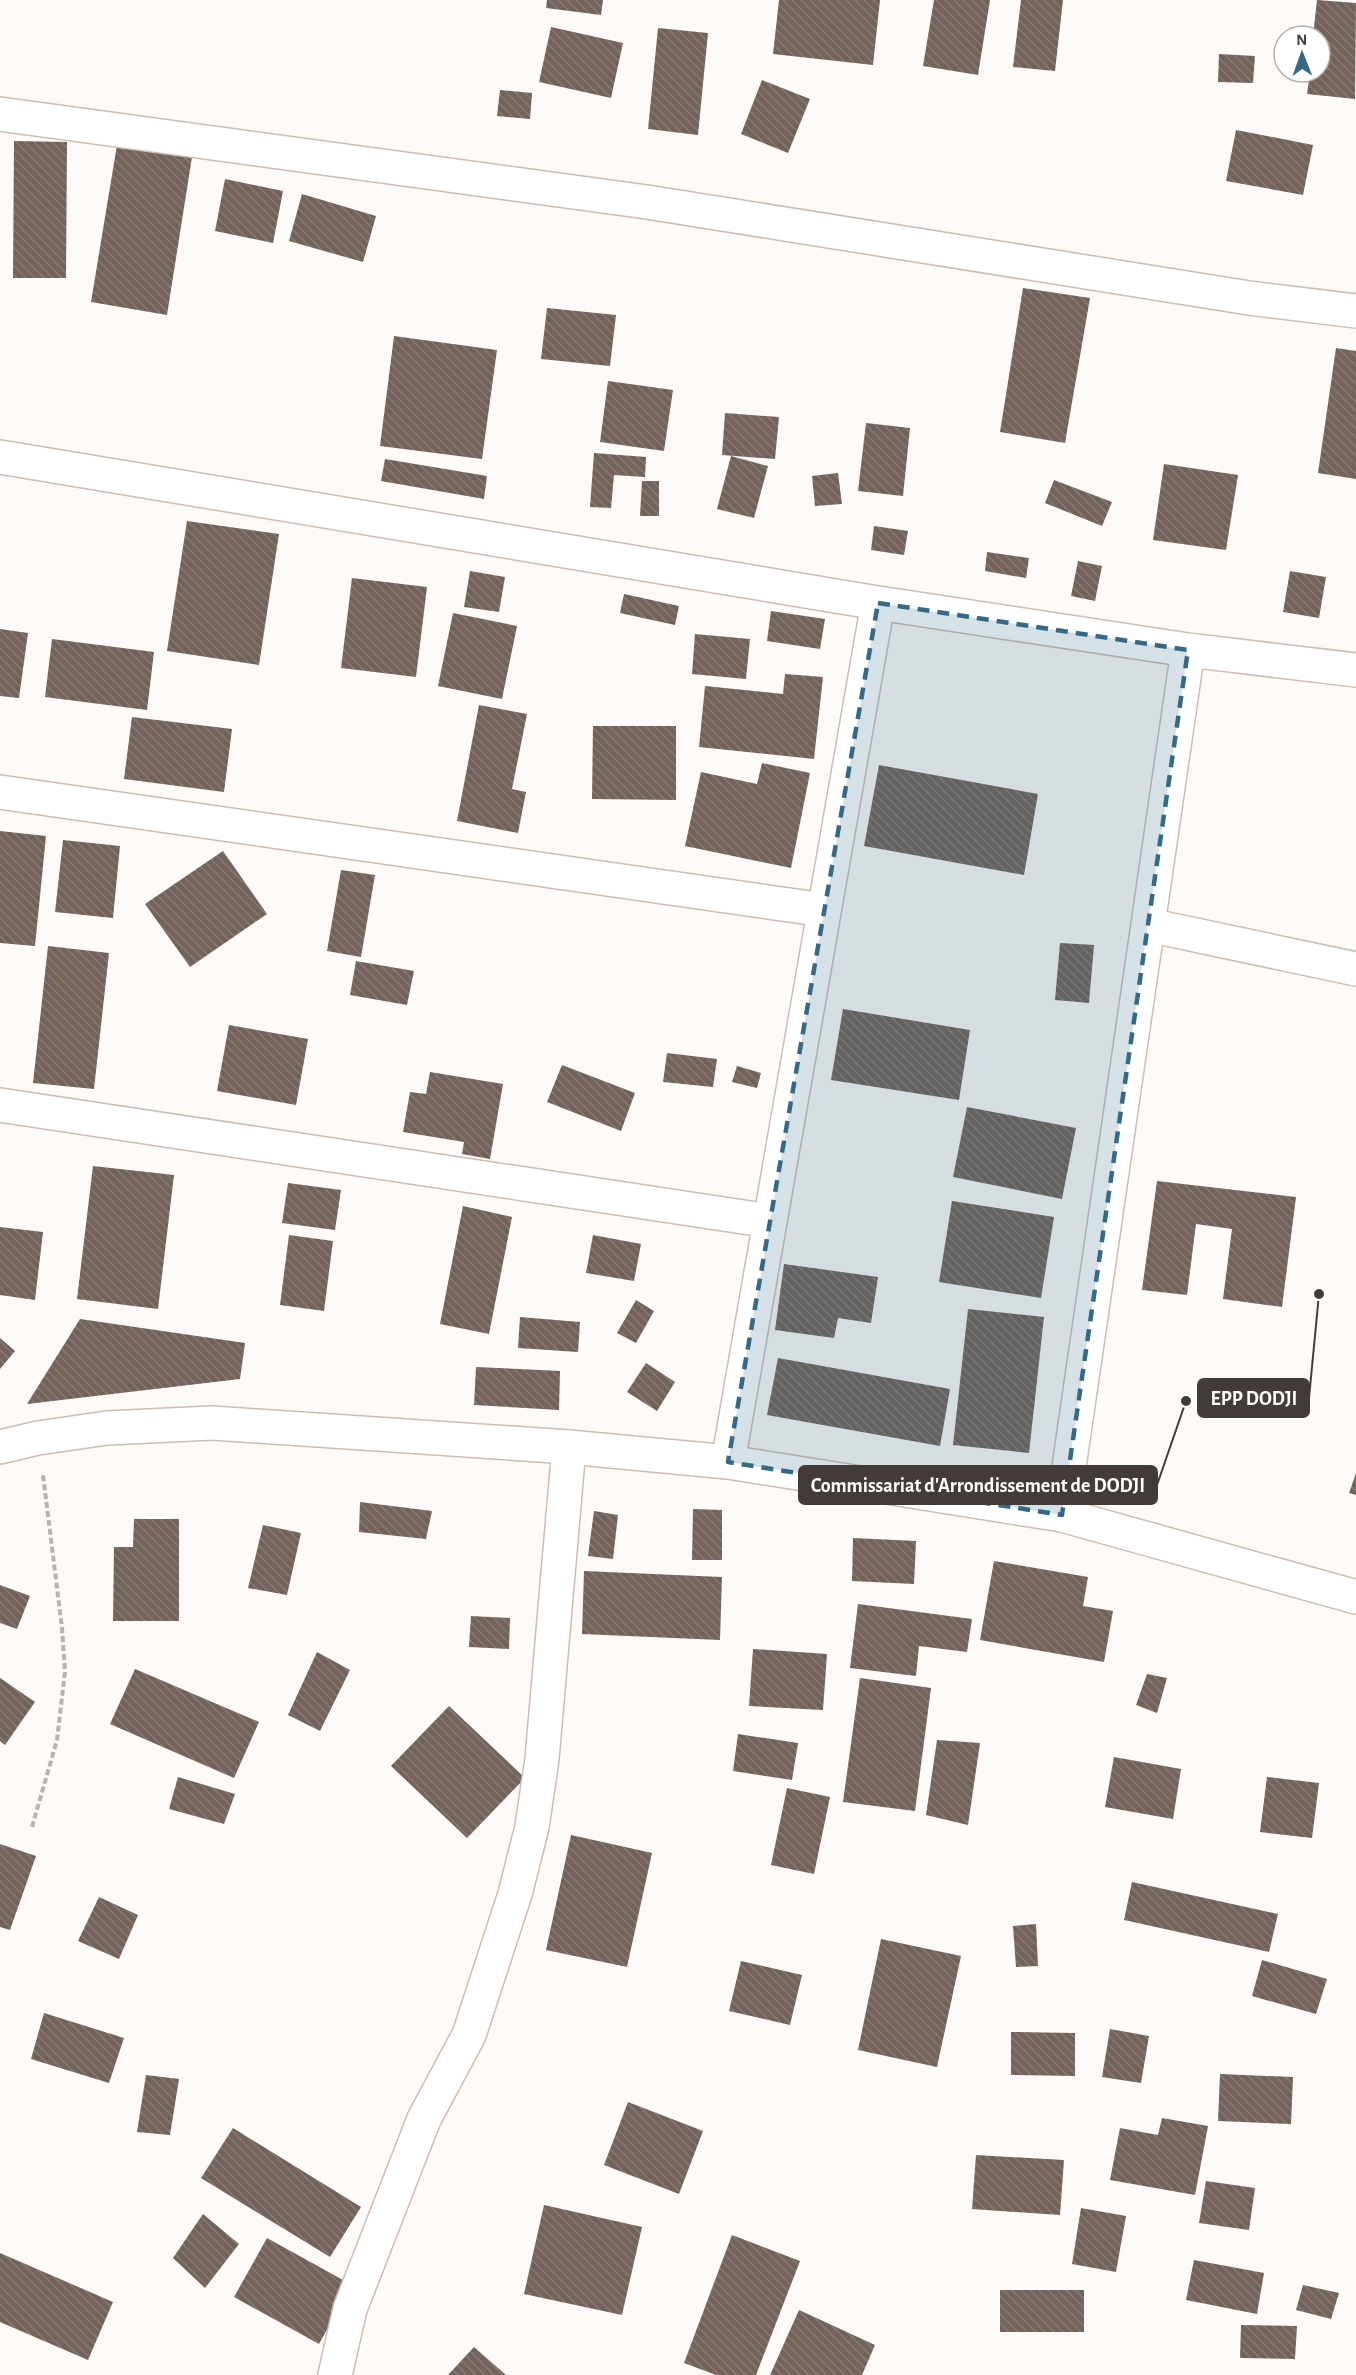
<svg xmlns="http://www.w3.org/2000/svg" width="1356" height="2375" font-family="'Alegreya Sans',sans-serif">
<defs>
<pattern id="building-back-hatch" width="6" height="6" patternUnits="userSpaceOnUse" patternTransform="scale(1.5)"><rect width="6" height="6" fill="#726259"/><path d="M-1 5l2 2M0 0l6 6M5-1l2 2" fill="none" stroke="#877a74"/></pattern>
</defs>
<rect width="100%" height="100%" fill="#fefaf8"/>
<path fill="url(#building-back-hatch)" d="M 547,0 L 603,0 L 601,15 L 546,8 Z
M 779,0 L 880,0 L 873,65 L 773,54 Z
M 934,0 L 990,0 L 978,75 L 923,66 Z
M 1021,0 L 1063,0 L 1055,71 L 1013,67 Z
M 1317,0 L 1356,3 L 1355,99 L 1307,94 L 1310,72 L 1320,72 L 1320,36 L 1313,36 Z
M 551,27 L 623,43 L 611,98 L 539,82 Z
M 658,28 L 708,33 L 698,135 L 648,129 Z
M 1219,54 L 1255,56 L 1253,83 L 1218,82 Z
M 762,80 L 810,99 L 788,153 L 741,134 Z
M 500,90 L 532,93 L 530,119 L 497,116 Z
M 1236,130 L 1313,145 L 1303,195 L 1226,181 Z
M 14,141 L 67,142 L 66,278 L 13,278 Z
M 117,145 L 192,157 L 167,315 L 91,302 Z
M 225,179 L 283,191 L 273,243 L 215,231 Z
M 302,194 L 376,216 L 363,262 L 289,241 Z
M 1023,288 L 1090,298 L 1065,443 L 1000,432 Z
M 547,308 L 616,315 L 610,366 L 541,359 Z
M 394,336 L 497,350 L 482,459 L 380,446 Z
M 1336,348 L 1356,351 L 1356,479 L 1318,473 Z
M 608,381 L 673,390 L 664,451 L 600,442 Z
M 725,413 L 779,417 L 775,459 L 722,455 Z
M 866,423 L 910,428 L 903,496 L 858,491 Z
M 594,453 L 646,457 L 645,477 L 614,475 L 611,508 L 590,507 Z
M 731,456 L 768,466 L 754,518 L 717,509 Z
M 385,459 L 487,476 L 484,499 L 381,481 Z
M 1164,464 L 1238,475 L 1226,550 L 1153,540 Z
M 838,473 L 842,504 L 815,506 L 812,476 Z
M 1054,480 L 1112,502 L 1102,526 L 1045,503 Z
M 642,481 L 659,481 L 659,516 L 640,516 Z
M 187,521 L 279,534 L 259,665 L 167,651 Z
M 874,526 L 908,531 L 904,555 L 871,550 Z
M 987,552 L 1029,558 L 1026,578 L 985,571 Z
M 1078,561 L 1102,566 L 1095,601 L 1071,596 Z
M 470,571 L 505,577 L 499,612 L 464,607 Z
M 1290,571 L 1326,577 L 1319,618 L 1283,612 Z
M 352,578 L 427,587 L 416,677 L 341,668 Z
M 624,594 L 679,606 L 675,625 L 620,613 Z
M 771,611 L 825,619 L 820,649 L 767,641 Z
M 453,613 L 517,626 L 502,699 L 438,686 Z
M 0,629 L 28,633 L 19,698 L 0,696 Z
M 695,634 L 750,639 L 746,679 L 692,674 Z
M 52,639 L 154,652 L 147,710 L 45,697 Z
M 785,674 L 823,677 L 814,759 L 699,747 L 705,686 L 783,694 Z
M 479,705 L 527,714 L 512,789 L 526,792 L 518,833 L 457,821 Z
M 132,717 L 232,729 L 224,792 L 124,779 Z
M 593,726 L 676,726 L 676,800 L 592,799 Z
M 762,763 L 810,773 L 791,868 L 685,846 L 701,772 L 757,784 Z
M 879,765 L 1038,794 L 1024,875 L 864,846 Z
M 0,831 L 46,836 L 35,946 L 0,943 Z
M 63,840 L 120,846 L 113,918 L 55,912 Z
M 223,851 L 267,914 L 190,967 L 145,904 Z
M 341,870 L 375,875 L 361,957 L 327,951 Z
M 1060,943 L 1094,945 L 1089,1003 L 1055,1000 Z
M 48,946 L 109,953 L 94,1089 L 33,1083 Z
M 356,961 L 414,971 L 407,1005 L 350,995 Z
M 843,1009 L 970,1030 L 959,1100 L 831,1080 Z
M 229,1025 L 308,1039 L 296,1105 L 217,1091 Z
M 667,1053 L 717,1059 L 713,1087 L 663,1082 Z
M 562,1065 L 635,1093 L 621,1131 L 547,1102 Z
M 737,1066 L 761,1073 L 757,1088 L 732,1082 Z
M 430,1072 L 503,1084 L 490,1159 L 462,1154 L 464,1142 L 403,1132 L 410,1092 L 426,1094 Z
M 967,1107 L 1076,1128 L 1062,1199 L 953,1177 Z
M 93,1166 L 174,1175 L 158,1309 L 77,1299 Z
M 1157,1181 L 1296,1197 L 1282,1307 L 1223,1299 L 1232,1229 L 1196,1224 L 1187,1295 L 1142,1290 Z
M 288,1183 L 341,1190 L 335,1230 L 282,1223 Z
M 952,1201 L 1054,1217 L 1041,1298 L 939,1282 Z
M 463,1206 L 512,1217 L 489,1334 L 440,1324 Z
M 0,1227 L 43,1232 L 35,1300 L 0,1295 Z
M 289,1235 L 333,1241 L 324,1311 L 280,1305 Z
M 593,1235 L 641,1244 L 634,1281 L 586,1273 Z
M 784,1264 L 878,1277 L 871,1323 L 838,1318 L 834,1338 L 775,1330 Z
M 636,1300 L 654,1311 L 636,1343 L 617,1333 Z
M 968,1309 L 1044,1317 L 1029,1453 L 953,1445 Z
M 520,1317 L 580,1322 L 578,1352 L 518,1348 Z
M 80,1319 L 245,1343 L 240,1379 L 27,1404 Z
M 0,1338 L 15,1351 L 0,1369 Z
M 778,1358 L 950,1389 L 940,1446 L 767,1415 Z
M 646,1363 L 675,1382 L 657,1411 L 627,1392 Z
M 476,1367 L 560,1371 L 559,1410 L 474,1405 Z
M 1356,1473 L 1356,1495 L 1349,1493 Z
M 360,1502 L 432,1511 L 426,1539 L 359,1532 Z
M 693,1509 L 722,1510 L 722,1560 L 692,1560 Z
M 594,1511 L 618,1515 L 613,1559 L 588,1556 Z
M 134,1519 L 179,1519 L 179,1621 L 113,1621 L 114,1547 L 133,1547 Z
M 263,1525 L 301,1533 L 287,1595 L 248,1588 Z
M 853,1538 L 916,1541 L 914,1584 L 852,1581 Z
M 994,1561 L 1088,1577 L 1083,1606 L 1113,1611 L 1104,1662 L 980,1640 Z
M 584,1571 L 722,1577 L 720,1640 L 582,1634 Z
M 0,1585 L 30,1596 L 17,1629 L 0,1623 Z
M 858,1604 L 972,1619 L 967,1652 L 919,1646 L 916,1676 L 850,1668 Z
M 471,1616 L 510,1618 L 509,1649 L 469,1647 Z
M 753,1649 L 827,1654 L 823,1710 L 749,1706 Z
M 317,1652 L 350,1670 L 320,1731 L 288,1715 Z
M 135,1669 L 259,1722 L 234,1778 L 110,1724 Z
M 1147,1674 L 1167,1678 L 1157,1713 L 1136,1705 Z
M 0,1678 L 35,1702 L 5,1745 L 0,1741 Z
M 860,1678 L 931,1688 L 915,1811 L 843,1802 Z
M 449,1706 L 525,1778 L 467,1838 L 391,1766 Z
M 738,1734 L 798,1743 L 792,1780 L 733,1771 Z
M 937,1740 L 980,1743 L 968,1825 L 926,1815 Z
M 1114,1757 L 1181,1769 L 1173,1819 L 1105,1807 Z
M 178,1777 L 235,1794 L 224,1824 L 169,1809 Z
M 1267,1777 L 1319,1783 L 1312,1838 L 1260,1832 Z
M 787,1788 L 830,1797 L 814,1874 L 771,1865 Z
M 571,1835 L 652,1853 L 627,1967 L 546,1950 Z
M 0,1844 L 36,1856 L 10,1930 L 0,1927 Z
M 1132,1882 L 1278,1914 L 1269,1952 L 1124,1920 Z
M 99,1897 L 138,1915 L 119,1959 L 78,1941 Z
M 1036,1924 L 1038,1966 L 1016,1967 L 1013,1926 Z
M 881,1939 L 961,1956 L 937,2067 L 858,2050 Z
M 1262,1960 L 1327,1979 L 1316,2014 L 1252,1996 Z
M 741,1961 L 802,1975 L 790,2025 L 729,2011 Z
M 44,2013 L 124,2038 L 109,2083 L 31,2059 Z
M 1110,2029 L 1149,2036 L 1141,2083 L 1102,2077 Z
M 1011,2032 L 1075,2033 L 1075,2076 L 1011,2075 Z
M 1220,2074 L 1293,2077 L 1291,2124 L 1218,2121 Z
M 146,2075 L 179,2079 L 170,2135 L 137,2132 Z
M 628,2102 L 703,2131 L 679,2194 L 604,2165 Z
M 1162,2118 L 1208,2126 L 1195,2195 L 1110,2180 L 1120,2128 L 1158,2135 Z
M 233,2128 L 361,2207 L 330,2257 L 201,2178 Z
M 976,2155 L 1064,2160 L 1060,2215 L 972,2209 Z
M 1206,2181 L 1255,2188 L 1249,2230 L 1199,2223 Z
M 544,2205 L 642,2227 L 622,2315 L 524,2294 Z
M 1081,2208 L 1126,2216 L 1116,2272 L 1072,2264 Z
M 203,2214 L 239,2244 L 205,2288 L 173,2258 Z
M 732,2235 L 800,2261 L 756,2375 L 716,2375 L 684,2363 Z
M 267,2238 L 352,2285 L 319,2344 L 234,2297 Z
M 0,2253 L 113,2302 L 88,2360 L 0,2322 Z
M 1194,2260 L 1264,2273 L 1257,2314 L 1186,2300 Z
M 1303,2285 L 1339,2293 L 1331,2319 L 1296,2310 Z
M 1000,2290 L 1084,2290 L 1084,2332 L 1000,2332 Z
M 799,2310 L 875,2345 L 862,2375 L 770,2375 Z
M 1241,2325 L 1297,2326 L 1295,2359 L 1240,2358 Z
M 474,2347 L 506,2375 L 448,2375 Z"/>
<g fill="none" stroke-linecap="round" stroke-linejoin="round">
<defs>
<path id="minor" d="M 0,114 L 647,202 L 1249,298 L 1356,311
M 0,457 L 878,603 L 1188,650 L 1356,670
M 0,792 L 824,910
M 1148,925 L 1356,969
M 0,1105 L 770,1221
M 728,1462 L 878,603
M 1062,1515 L 1188,650
M 335,2375 L 350,2309 L 424,2119 L 469,2035 L 515,1894 L 532,1827 L 542,1759 L 569,1447"/>
<path id="major" d="M 0,1447 L 38,1438 L 107,1428 L 212,1423 L 569,1447 L 728,1462 L 1062,1515 L 1356,1597"/>
</defs>
<use href="#minor" stroke="#cebcb2" stroke-width="36"/>
<use href="#major" stroke="#cebcb2" stroke-width="36"/>
<path stroke="#b7b2af" stroke-width="4" stroke-dasharray="6 3" stroke-linecap="butt" d="M 32,1827 L 57,1740 L 65,1672 L 62,1628 L 43,1475"/>
<use href="#minor" stroke="#fff" stroke-width="33"/>
<use href="#major" stroke="#fff" stroke-width="33"/>
</g>
<path fill="#346a85" fill-opacity="0.2" stroke="#346a85" stroke-width="4.5" stroke-dasharray="12 8" stroke-linejoin="round" d="M 878,603 L 1188,650 L 1062,1515 L 728,1462 Z"/>
<path fill="none" stroke="#433b37" stroke-width="2" d="M1319 1294L1309 1398M1186 1401L1157 1485"/>
<g fill="#433b37" stroke="#fff" stroke-width="2">
<circle cx="1319" cy="1294" r="6"/>
<circle cx="1186" cy="1401" r="6"/>
</g>
<g fill="#433b37" stroke="#433b37" stroke-width="2">
<rect x="1198" y="1379" width="111" height="38" rx="6"/>
<rect x="799" y="1466" width="358" height="38" rx="6"/>
</g>
<g font-size="20" text-anchor="middle" font-weight="bold" fill="#fff">
<text x="1254" y="1405">EPP DODJI</text>
<text x="978" y="1492">Commissariat d'Arrondissement de DODJI</text>
</g>
<g transform="translate(1302 54) rotate(359)"><circle r="28" fill="#ffffff" stroke="#b4b1af" stroke-width="1.5"/>
<path d="M0-4.5L10 22L0 15L-10 22Z" fill="#346a85"/>
<text y="-9" font-size="16" font-weight="bold" text-anchor="middle" fill="#433b37">N</text>
</g>
</svg>
